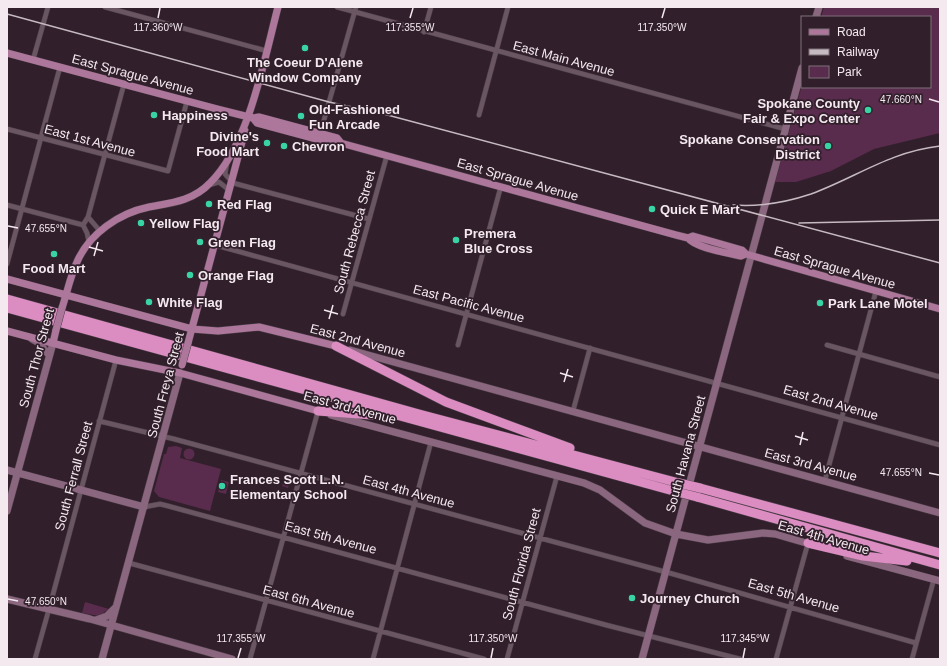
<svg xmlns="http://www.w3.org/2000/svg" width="947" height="666" font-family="Helvetica,sans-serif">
<rect width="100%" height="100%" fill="#31202b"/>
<path fill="#592b4c" d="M 824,7 L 940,7 L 940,133 L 874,149 L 831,171 L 796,182 L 775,182 L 802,85 L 802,87 L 930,87 L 930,17 L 821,17 Z
M 176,446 L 182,448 L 180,458 L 221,469 L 210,511 L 159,497 L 154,491 L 164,454 L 166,454 L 168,447 Z
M183.5 454a5.5 5.5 0 1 1 11 0a5.5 5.5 0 1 1-11 0Z
M 285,477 L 291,478 L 288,488 L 282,486 Z
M 221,480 L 229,482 L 226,494 L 218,492 Z
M 85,602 L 109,609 L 99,616 L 82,613 Z"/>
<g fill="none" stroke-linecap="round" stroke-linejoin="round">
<defs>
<path id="street" d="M 105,7 L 267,51
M 337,7 L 785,129
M 424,32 L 431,7
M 33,60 L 48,7
M 479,115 L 508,7
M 7,129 L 168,171 L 187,101
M 320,134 L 356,7
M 227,163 L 225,174 L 233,183 L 369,219
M 209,185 L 219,182 L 229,190
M 7,205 L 83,225
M 88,217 L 100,231
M 83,225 L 88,217 L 124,84
M 83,225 L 87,233 L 89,242
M 215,245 L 940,445
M 7,264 L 60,67
M 343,314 L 387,155
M 458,345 L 501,186
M 827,345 L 940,377
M 573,411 L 590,348
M 99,421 L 174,439 L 673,574 L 916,643
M 825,480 L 876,291
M 144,507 L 160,504 L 168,506 L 606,625 L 740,659
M 129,563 L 484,659
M 52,598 L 116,360
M 35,659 L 49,609
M 250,659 L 318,411
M 373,659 L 431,442
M 507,659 L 557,476
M 776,659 L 808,543
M 912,659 L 934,579"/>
<path id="secondary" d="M 816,17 L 819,7
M 32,339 L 39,343 L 49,355
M 350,350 L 940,513
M 331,415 L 584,483 L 600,490 L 645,523 L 676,534 L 708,540 L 763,533 L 775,534 L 813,545
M 7,470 L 144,507
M 7,511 L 53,343
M 847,556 L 940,581
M 7,599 L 90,619 L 232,659
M 96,620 L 107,616 L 115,608
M 102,659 L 180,373
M 642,659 L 802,68"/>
<path id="primary" d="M 7,53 L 217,109 L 253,118 L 259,117 L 337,138 L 341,143 L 348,145 L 676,235 L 688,238 L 693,236 L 742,250 L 746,254
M 253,118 L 257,123 L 335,144 L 341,143
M 688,238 C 695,248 729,253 741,256 L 746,254 L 940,309
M 7,279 L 192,329 L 218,331 L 259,327 L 336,346
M 62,308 C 67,293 70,277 77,262 C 89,234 119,213 149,207 C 171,203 193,201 210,183 C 249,145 264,60 278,7
M 7,331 L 116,360 L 180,373 L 318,411
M 53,343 L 56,330
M 188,343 L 245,131"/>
<path id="highway" d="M 7,299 L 419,414 L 679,483
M 7,308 L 677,492
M 336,346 L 446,402 L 570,448
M 318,411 L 386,416
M 700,488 L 940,553
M 697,497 L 940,565
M 808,543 L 863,556 L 907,561"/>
</defs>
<use href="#street" stroke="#4d3f49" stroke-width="5.5"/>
<use href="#secondary" stroke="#4d3f49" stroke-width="8"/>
<use href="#primary" stroke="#4d3f49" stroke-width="8"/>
<use href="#highway" stroke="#4d3f49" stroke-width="10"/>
<use href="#street" stroke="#695662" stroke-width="4.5"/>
<use href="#secondary" stroke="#8b667f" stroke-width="7"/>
<use href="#primary" stroke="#ad779c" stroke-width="7"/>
<use href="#highway" stroke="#db8dc2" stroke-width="9"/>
<path stroke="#c6b9c1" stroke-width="1.5" d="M 7,14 L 329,102 L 380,113 L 940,263
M 733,205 C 759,207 787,202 811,194 C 857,177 889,152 940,146
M 799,223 L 940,220"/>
<defs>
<path id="primary-bridge" d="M 56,330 L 62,308
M 182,365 L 188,343"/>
<path id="highway-bridge" d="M 679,483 L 700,488
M 677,492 L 697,497"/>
</defs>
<use href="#primary-bridge" stroke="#4d3f49" stroke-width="8" stroke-linecap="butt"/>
<use href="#highway-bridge" stroke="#4d3f49" stroke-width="10" stroke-linecap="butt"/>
<use href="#primary-bridge" stroke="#ad779c" stroke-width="7"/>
<use href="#highway-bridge" stroke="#db8dc2" stroke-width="9"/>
</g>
<path fill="none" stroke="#f5e9f0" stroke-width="1.5" d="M 158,18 L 160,8M 410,18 L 413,8M 662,18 L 665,8M 929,99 L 939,102M 8,226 L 18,228M 89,247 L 103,251M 94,256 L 98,242M 324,310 L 338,314M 329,319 L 333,305M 560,373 L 573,377M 564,382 L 568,369M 795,436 L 808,440M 800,445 L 803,432M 929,473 L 939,475M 8,599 L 18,601M 238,658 L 241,648M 491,658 L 493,648M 743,658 L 745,648"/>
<g fill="#38d4a6" stroke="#31202b" stroke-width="1.5">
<circle cx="305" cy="48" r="4"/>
<circle cx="868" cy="110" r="4"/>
<circle cx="154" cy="115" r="4"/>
<circle cx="301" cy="116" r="4"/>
<circle cx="267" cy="143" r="4"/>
<circle cx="284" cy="146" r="4"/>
<circle cx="828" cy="146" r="4"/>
<circle cx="209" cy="204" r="4"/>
<circle cx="652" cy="209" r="4"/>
<circle cx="141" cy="223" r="4"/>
<circle cx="456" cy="240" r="4"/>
<circle cx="200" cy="242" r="4"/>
<circle cx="54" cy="254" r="4"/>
<circle cx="190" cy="275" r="4"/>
<circle cx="149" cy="302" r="4"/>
<circle cx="820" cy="303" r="4"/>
<circle cx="222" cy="486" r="4"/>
<circle cx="632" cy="598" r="4"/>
</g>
<g text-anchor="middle" stroke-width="3.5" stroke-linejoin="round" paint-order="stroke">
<g font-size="13" fill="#f5e9f0" stroke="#31202b">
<text transform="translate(564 58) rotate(15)" y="5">East Main Avenue</text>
<text transform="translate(133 74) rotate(15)" y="5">East Sprague Avenue</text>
<text transform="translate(90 140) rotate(15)" y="5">East 1st Avenue</text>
<text transform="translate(518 179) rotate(16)" y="5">East Sprague Avenue</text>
<text transform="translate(354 232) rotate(-75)" y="5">South Rebecca Street</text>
<text transform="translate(835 267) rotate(16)" y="5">East Sprague Avenue</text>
<text transform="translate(469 303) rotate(15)" y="5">East Pacific Avenue</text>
<text transform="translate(358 340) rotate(15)" y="5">East 2nd Avenue</text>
<text transform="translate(36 358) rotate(-75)" y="5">South Thor Street</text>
<text transform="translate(165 385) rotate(-75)" y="5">South Freya Street</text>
<text transform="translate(831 402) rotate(16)" y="5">East 2nd Avenue</text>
<text transform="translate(350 407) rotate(15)" y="5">East 3rd Avenue</text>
<text transform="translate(685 454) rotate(-75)" y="5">South Havana Street</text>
<text transform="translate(811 464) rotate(15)" y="5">East 3rd Avenue</text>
<text transform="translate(73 476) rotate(-75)" y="5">South Ferrall Street</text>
<text transform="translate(409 491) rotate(15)" y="5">East 4th Avenue</text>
<text transform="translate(331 537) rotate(15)" y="5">East 5th Avenue</text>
<text transform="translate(824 537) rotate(16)" y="5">East 4th Avenue</text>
<text transform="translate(521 564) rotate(-75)" y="5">South Florida Street</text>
<text transform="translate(794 595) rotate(16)" y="5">East 5th Avenue</text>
<text transform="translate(309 601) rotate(15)" y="5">East 6th Avenue</text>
</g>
<g font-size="13" font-weight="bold" fill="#f5e9f0" stroke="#31202b" text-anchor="start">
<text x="305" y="67" text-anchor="middle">The Coeur D'Alene<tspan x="305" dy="15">Window Company</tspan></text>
<text x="860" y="108" text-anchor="end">Spokane County<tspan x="860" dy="15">Fair &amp; Expo Center</tspan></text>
<text x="309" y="114">Old-Fashioned<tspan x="309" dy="15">Fun Arcade</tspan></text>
<text x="162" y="120">Happiness</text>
<text x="259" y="141" text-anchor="end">Divine's<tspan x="259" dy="15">Food Mart</tspan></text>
<text x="820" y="144" text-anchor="end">Spokane Conservation<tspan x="820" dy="15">District</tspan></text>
<text x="292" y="151">Chevron</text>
<text x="217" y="209">Red Flag</text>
<text x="660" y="214">Quick E Mart</text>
<text x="149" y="228">Yellow Flag</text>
<text x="464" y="238">Premera<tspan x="464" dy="15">Blue Cross</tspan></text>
<text x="208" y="247">Green Flag</text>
<text x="54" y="273" text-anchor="middle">Food Mart</text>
<text x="198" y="280">Orange Flag</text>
<text x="157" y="307">White Flag</text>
<text x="828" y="308">Park Lane Motel</text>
<text x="230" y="484">Frances Scott L.N.<tspan x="230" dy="15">Elementary School</tspan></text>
<text x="640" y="603">Journey Church</text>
</g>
</g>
<g font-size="10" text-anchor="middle" fill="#f5e9f0" stroke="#31202b" stroke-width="3.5" stroke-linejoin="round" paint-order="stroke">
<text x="158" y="31">117.360°W</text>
<text x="410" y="31">117.355°W</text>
<text x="662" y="31">117.350°W</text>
<text x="901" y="103">47.660°N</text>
<text x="46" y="232">47.655°N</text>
<text x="901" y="476">47.655°N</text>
<text x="46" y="605">47.650°N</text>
<text x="241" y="642">117.355°W</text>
<text x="493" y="642">117.350°W</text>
<text x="745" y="642">117.345°W</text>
</g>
<rect width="947" height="666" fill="none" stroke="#f5e9f0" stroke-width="16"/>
<rect x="801" y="16" width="130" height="72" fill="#31202b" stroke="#7f707a"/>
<rect x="809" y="29" width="20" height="6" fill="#ad779c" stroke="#7f707a"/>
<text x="837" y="36" font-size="12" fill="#f5e9f0">Road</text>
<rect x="809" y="49" width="20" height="6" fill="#c6b9c1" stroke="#7f707a"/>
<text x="837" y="56" font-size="12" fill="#f5e9f0">Railway</text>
<rect x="809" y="66" width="20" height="12" fill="#592b4c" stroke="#7f707a"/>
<text x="837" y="76" font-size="12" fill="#f5e9f0">Park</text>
</svg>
